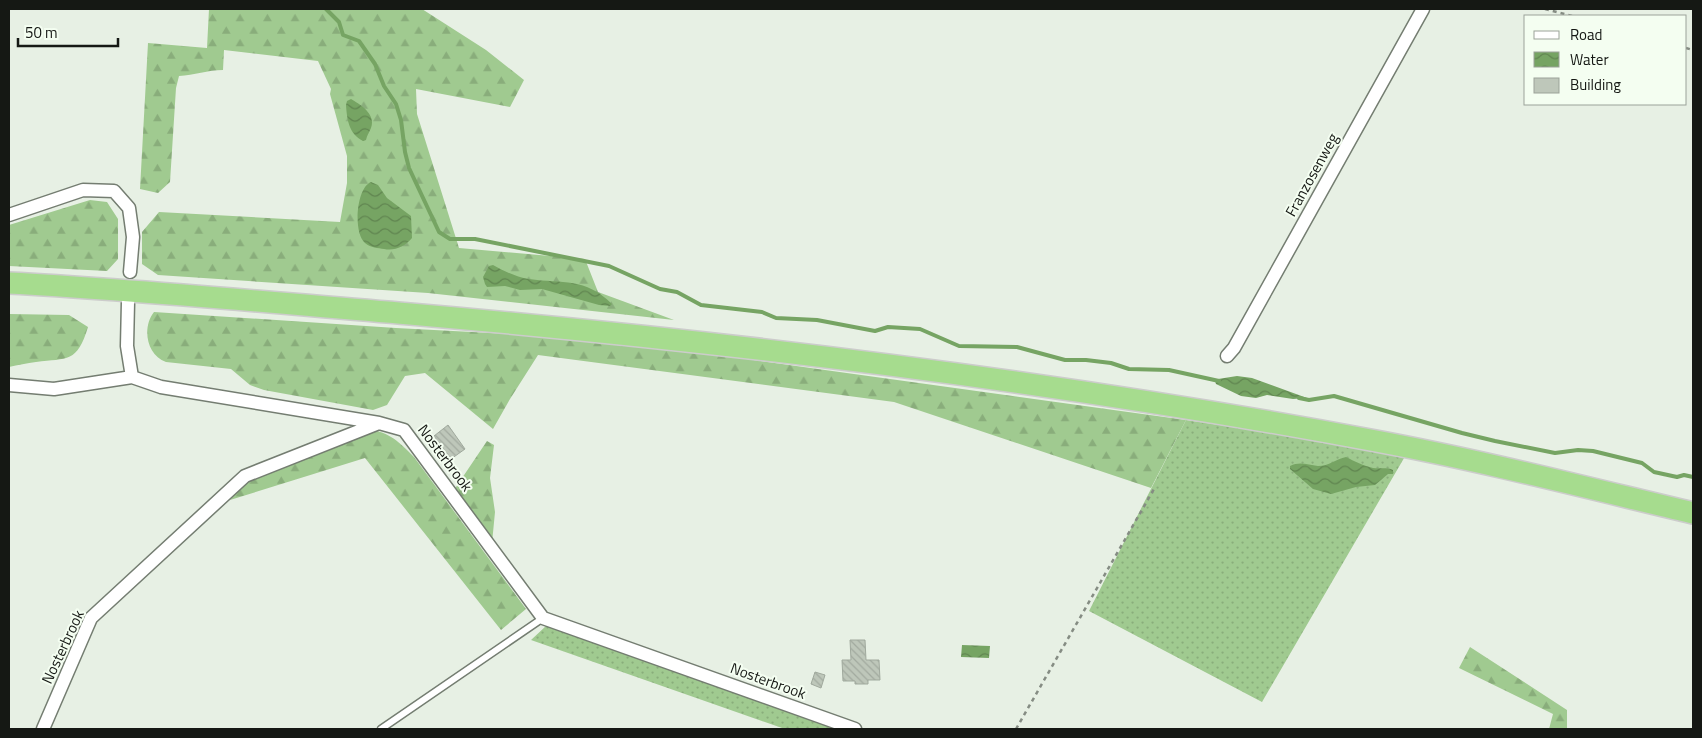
<svg xmlns="http://www.w3.org/2000/svg" width="1702" height="738" font-family="'Titillium Web',sans-serif">
<defs>
<pattern id="grass-dots" width="8" height="8" patternUnits="userSpaceOnUse" patternTransform="scale(1.25)"><rect width="8" height="8" fill="#a0ca90"/><path d="M2 2h.1M6 6h.1" fill="none" stroke="#89ad7b" stroke-width="1.8" stroke-linecap="round"/></pattern>
<pattern id="forest-firs" width="22" height="20" patternUnits="userSpaceOnUse" patternTransform="scale(1.25)"><rect width="22" height="20" fill="#a0ca90"/><path d="M5 1l3.5 6h-7zM16 11l3.5 6h-7z" fill="#89ad7b"/></pattern>
<pattern id="water-waves" width="16" height="10" patternUnits="userSpaceOnUse" patternTransform="scale(1.25)"><rect width="16" height="10" fill="#76a463"/><path d="M0 5q4-4 8 0t8 0" fill="none" stroke="#608550"/></pattern>
<pattern id="building-back-hatch" width="6" height="6" patternUnits="userSpaceOnUse" patternTransform="scale(1.25)"><rect width="6" height="6" fill="#bec7ba"/><path d="M-1 5l2 2M0 0l6 6M5-1l2 2" fill="none" stroke="#a2aa9f"/></pattern>
</defs>
<rect width="100%" height="100%" fill="#e7f0e4"/>
<path fill="url(#grass-dots)" d="M 1186,420 L 1407,453 L 1262,702 L 1089,611 Z
M 546,626 L 836,729 L 785,729 L 531,640 Z"/>
<path fill="url(#forest-firs)" d="M 209,9 L 422,9 L 486,50 L 524,80 L 510,107 L 416,89 L 417,114 L 459,248 L 585,259 L 598,292 L 674,320 L 428,293 L 158,275 L 142,264 L 142,232 L 159,212 L 340,222 L 347,183 L 347,156 L 330,94 L 331,89 L 318,61 L 224,50 L 223,70 C 208,70 194,75 179,76 L 176,88 L 170,182 L 158,193 L 140,189 L 148,43 L 207,48 Z
M 90,200 L 107,202 L 118,219 L 118,259 L 107,271 L 9,266 L 9,225 Z
M 154,312 L 396,328 L 551,336 L 725,356 L 1186,420 L 1151,488 L 894,402 L 538,355 L 510,399 L 493,429 L 425,373 L 405,376 L 387,405 L 373,410 L 264,390 L 250,385 L 231,369 L 166,362 C 146,355 142,327 154,312 Z
M 9,314 L 69,315 L 88,327 C 77,363 68,358 36,362 C 27,363 18,365 9,367 Z
M 368,429 C 391,433 398,441 414,457 L 526,609 L 501,630 L 365,458 L 230,500 L 244,484 Z
M 487,441 L 494,445 L 490,478 L 495,512 L 492,543 L 454,490 Z
M 1470,647 L 1567,710 L 1567,729 L 1549,729 L 1553,714 L 1459,668 Z"/>
<path fill="url(#water-waves)" d="M 351,99 C 361,105 376,114 371,128 C 369,133 367,135 366,140 L 363,141 C 349,134 347,120 346,105 L 347,101 Z
M 371,182 L 378,185 L 387,198 L 411,216 L 412,238 C 404,247 395,251 384,249 C 378,248 371,248 365,243 C 353,233 356,188 371,182 Z
M 493,265 C 504,271 516,277 529,279 C 563,284 585,277 612,304 L 610,306 L 599,305 L 542,289 L 520,290 L 505,286 L 487,287 L 485,284 L 483,277 L 489,266 Z
M 1237,376 L 1252,378 L 1307,398 L 1293,399 L 1267,395 L 1256,398 L 1241,396 L 1216,384 L 1215,381 L 1218,379 Z
M 1346,457 C 1354,461 1364,466 1373,468 C 1380,469 1387,467 1393,470 L 1393,474 L 1388,474 L 1375,485 L 1356,487 L 1331,494 L 1313,489 L 1290,469 L 1290,466 C 1300,461 1308,465 1318,466 C 1329,466 1336,459 1346,457 Z
M 962,645 L 990,646 L 989,658 L 961,657 Z"/>
<g fill="none" stroke-linecap="round" stroke-linejoin="round">
<path stroke="#76a463" stroke-width="4" d="M 326,9 L 339,22 L 343,35 L 359,41 L 375,64 L 384,86 L 396,104 L 401,120 L 405,152 L 409,168 L 439,232 L 450,239 L 475,239 L 609,266 L 660,289 L 677,292 L 701,305 L 762,312 L 776,318 L 817,320 L 875,331 L 888,327 L 920,329 L 959,346 L 1017,347 L 1065,360 L 1086,360 L 1111,363 L 1129,369 L 1169,370 L 1219,381
M 1299,398 L 1309,400 L 1334,396 L 1462,433 L 1495,441 L 1555,453 L 1578,450 L 1593,451 L 1642,463 L 1654,472 L 1677,477 L 1684,475 L 1693,477"/>
</g>
<path fill="url(#building-back-hatch)" stroke="#a0a99d" d="M 448,425 L 465,449 L 451,459 L 434,436 Z
M 850,640 L 865,640 L 866,660 L 879,660 L 880,680 L 868,680 L 868,684 L 855,684 L 855,681 L 843,681 L 842,660 L 851,660 Z
M 815,672 L 825,675 L 821,688 L 811,684 Z"/>
<g fill="none" stroke-linecap="round" stroke-linejoin="round">
<defs>
<path id="service" d="M 381,729 L 543,618"/>
<path id="minor" d="M 9,215 L 83,190 L 114,191 L 129,208 L 133,237 L 130,272
M 128,302 L 127,346 L 132,377
M 1227,356 L 1234,348 L 1423,9
M 9,385 L 54,389 L 132,377 L 161,387 L 379,423
M 43,729 L 91,618 L 245,476 L 379,423 L 404,430 L 543,618 L 855,729"/>
<path id="trunk" d="M 9,283 C 143,290 276,303 410,314 C 733,342 1057,381 1376,441 C 1483,461 1588,488 1693,513"/>
</defs>
<use href="#service" stroke="#747d71" stroke-width="9"/>
<use href="#minor" stroke="#747d71" stroke-width="15"/>
<use href="#trunk" stroke="#cccccb" stroke-width="24"/>
<path stroke="#858c83" stroke-width="2.5" stroke-dasharray="4 4" stroke-linecap="butt" d="M 1545,9 L 1572,16
M 1686,48 L 1693,50
M 1016,729 L 1154,489"/>
<use href="#service" stroke="#fff" stroke-width="6"/>
<use href="#minor" stroke="#fff" stroke-width="12"/>
<use href="#trunk" stroke="#a6dc8e" stroke-width="21"/>
</g>
<g text-anchor="middle" stroke-width="4" stroke-linejoin="round" paint-order="stroke">
<g font-size="15" fill="#151814" stroke="#f4fef1">
<text transform="translate(1312 175) rotate(-61)" y="5">Franzosenweg</text>
<text transform="translate(445 458) rotate(53)" y="5">Nosterbrook</text>
<text transform="translate(63 647) rotate(-65)" y="5">Nosterbrook</text>
<text transform="translate(768 681) rotate(20)" y="5">Nosterbrook</text>
</g>
</g>
<rect width="1702" height="738" fill="none" stroke="#151814" stroke-width="20"/>
<rect x="1524" y="15" width="162" height="90" fill="#f4fef1" stroke="#9ba299"/>
<rect x="1534" y="31" width="25" height="8" fill="#ffffff" stroke="#9ba299"/>
<text x="1570" y="40" font-size="15" fill="#151814">Road</text>
<rect x="1534" y="52" width="25" height="15" fill="url(#water-waves)" stroke="#9ba299"/>
<text x="1570" y="65" font-size="15" fill="#151814">Water</text>
<rect x="1534" y="78" width="25" height="15" fill="#bec7ba" stroke="#9ba299"/>
<text x="1570" y="90" font-size="15" fill="#151814">Building</text>
<path d="M18 38v8h100v-8" fill="none" stroke="#151814" stroke-width="2.5"/>
<text x="25" y="38" font-size="15" fill="#151814" stroke="#f4fef1" stroke-width="4" paint-order="stroke">50 m</text>
</svg>
